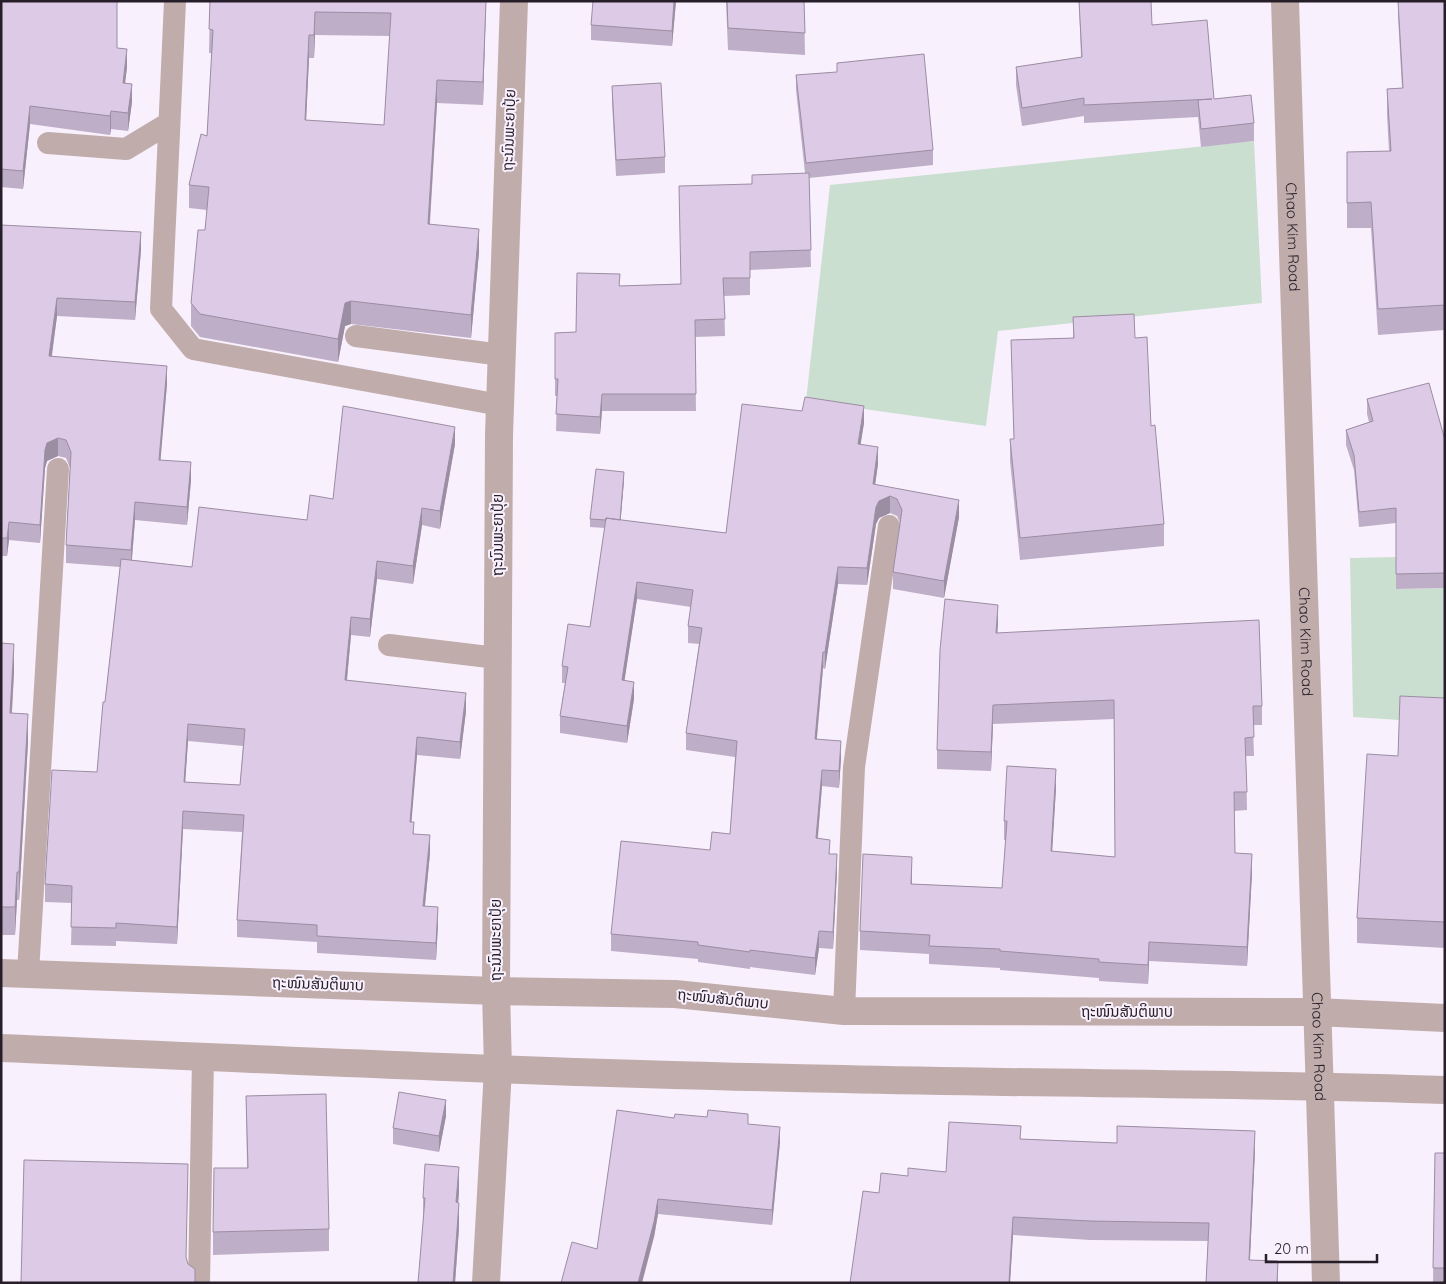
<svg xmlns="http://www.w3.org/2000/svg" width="1446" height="1284" font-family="Quicksand,'Noto Sans Lao',sans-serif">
<rect width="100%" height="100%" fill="#f9f0fd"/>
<path fill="#cbdfd0" d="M 1254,141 L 1262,303 L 998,331 L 986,426 L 806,401 L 830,185 Z
M 1396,557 L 1396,589 L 1445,588 L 1445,723 L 1353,717 L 1350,558 Z"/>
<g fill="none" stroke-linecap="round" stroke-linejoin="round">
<path stroke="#c0adab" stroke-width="22" d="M 175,1 L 161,309 L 193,349 L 500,405
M 48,143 L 126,149 L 169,123
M 356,336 L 502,355
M 389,645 L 497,658
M 28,973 L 58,469
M 844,1011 L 854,767 L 889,526
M 199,1283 L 203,1057"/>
<g stroke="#c0adab" stroke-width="28">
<path id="s1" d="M 1285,1 L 1326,1283"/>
<path d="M 486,1283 L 498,1069 L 496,991 L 499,435 L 514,1"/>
</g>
<path stroke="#c0adab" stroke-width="28" d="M 1,973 L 496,991 L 675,994 L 844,1011 L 1316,1012 L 1445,1018
M 1,1048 C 282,1060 562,1074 843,1079 C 1043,1084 1244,1083 1445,1090"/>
</g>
<path fill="#beaec7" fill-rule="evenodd" d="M 1,1 L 117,48 L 127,67 L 125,83 L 132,102 L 128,131 L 111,129 L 110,135 L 30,124 L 23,189 L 1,187 Z
M 210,1 L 486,1 L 483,105 L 437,103 L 430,224 L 479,252 L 471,338 L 351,324 L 345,326 L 338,362 L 200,337 L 191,326 L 191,303 L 205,230 L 207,210 L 189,208 L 189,185 L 207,136 L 212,53 L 209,53 ZM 315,35 L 390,36 L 384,125 L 306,121 L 309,58 L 314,58 Z
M 676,1 L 672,46 L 591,40 L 591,25 Z
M 726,1 L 804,1 L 805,55 L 728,50 Z
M 1079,1 L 1152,25 L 1214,99 L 1254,123 L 1254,141 L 1201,147 L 1198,117 L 1084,123 L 1084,116 L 1022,126 L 1016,85 L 1016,67 L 1081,57 Z
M 1398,1 L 1445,1 L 1445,330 L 1378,335 L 1371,228 L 1347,228 L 1347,152 L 1389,151 L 1387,115 L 1387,89 L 1402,88 L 1398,17 Z
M 796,75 L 933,150 L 933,165 L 809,178 L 811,267 L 750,270 L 750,295 L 724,296 L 725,336 L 695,337 L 696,411 L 602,411 L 600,434 L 556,431 L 557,396 L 555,396 L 555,333 L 576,332 L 620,286 L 680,284 L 752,184 L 805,173 L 796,90 Z
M 612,86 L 665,157 L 665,173 L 616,176 L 612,102 Z
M 1,225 L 141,250 L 135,320 L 57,316 L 52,356 L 167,384 L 160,460 L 191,480 L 187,525 L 135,520 L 132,560 L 192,567 L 307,520 L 333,499 L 455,444 L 440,529 L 422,525 L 413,584 L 377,579 L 370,637 L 351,635 L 347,681 L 466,711 L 460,759 L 417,755 L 411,822 L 414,834 L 430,853 L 425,906 L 438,924 L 436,960 L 317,953 L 317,942 L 237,937 L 237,920 L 242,832 L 183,829 L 177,944 L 116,941 L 116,946 L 71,945 L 72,903 L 45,902 L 45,884 L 97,772 L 120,567 L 66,563 L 66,545 L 70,468 L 66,458 L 58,456 L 47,461 L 45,468 L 40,543 L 9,540 L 7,556 L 1,556 ZM 188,741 L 243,746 L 240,785 L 185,782 Z
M 1073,317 L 1135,338 L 1151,426 L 1164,524 L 1164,546 L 1020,560 L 1010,461 L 1010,439 L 1014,439 L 1011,340 L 1073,338 Z
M 1367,399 L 1445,440 L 1445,588 L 1396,589 L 1396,523 L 1359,527 L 1354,470 L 1346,445 L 1346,430 L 1369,422 L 1367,414 Z
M 864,423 L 860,445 L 878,464 L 875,484 L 959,517 L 944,598 L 893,589 L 893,572 L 900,523 L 897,516 L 890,513 L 879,518 L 876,524 L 867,585 L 838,584 L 825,669 L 823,668 L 817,739 L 841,758 L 839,788 L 822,786 L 818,838 L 830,854 L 837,871 L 833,949 L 819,948 L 815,975 L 750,967 L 750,969 L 698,962 L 698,959 L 611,951 L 611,934 L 730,834 L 735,757 L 686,750 L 686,733 L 699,644 L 688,643 L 688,626 L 691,607 L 637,599 L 624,681 L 634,699 L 627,743 L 560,733 L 560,716 L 565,683 L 562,683 L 562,666 L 590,627 L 605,528 L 590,527 L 590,519 L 624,480 L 620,520 L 726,533 Z
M 998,624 L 997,633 L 1262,706 L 1262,725 L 1253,725 L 1254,756 L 1246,756 L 1247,810 L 1234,811 L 1235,853 L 1252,873 L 1247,966 L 1149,961 L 1148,984 L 1099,981 L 1099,978 L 1000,970 L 1000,968 L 929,964 L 929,954 L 860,950 L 860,931 L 912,876 L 912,884 L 1002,888 L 1006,840 L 1004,840 L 1004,821 L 1056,788 L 1052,851 L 1115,857 L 1114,719 L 993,724 L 991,771 L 937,769 L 937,750 Z
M 1,643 L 14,672 L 12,713 L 28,742 L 19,900 L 17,900 L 15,935 L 1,935 Z
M 1445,698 L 1445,948 L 1357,943 L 1357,918 L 1398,756 Z
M 246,1096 L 329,1229 L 329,1251 L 213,1255 L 213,1232 L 247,1168 Z
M 446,1116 L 439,1152 L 393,1144 L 393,1128 Z
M 674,1118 L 748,1124 L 780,1142 L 772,1225 L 658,1214 L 654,1237 L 597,1249 Z
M 1021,1139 L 1255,1150 L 1250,1260 L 1278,1261 L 1278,1283 L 1206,1283 L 1208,1241 L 1090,1240 L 1013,1235 L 1010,1282 L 850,1283 L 879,1193 L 908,1176 L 946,1172 Z
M 1435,1153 L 1445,1153 L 1445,1283 L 1433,1283 Z
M 459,1192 L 458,1203 L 459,1228 L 455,1283 L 418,1283 L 423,1223 L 423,1198 Z"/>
<path fill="#9b8da2" d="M 486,1 L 483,105 L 483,82 Z
M 674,1 L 676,1 L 672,46 L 672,31 Z
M 315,12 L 315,35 L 314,58 L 314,35 Z
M 309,35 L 309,58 L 305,144 L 305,120 Z
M 127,49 L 127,67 L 123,101 L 123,83 Z
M 437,80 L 437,103 L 428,247 L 428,224 Z
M 132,84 L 132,102 L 128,131 L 128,113 Z
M 30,106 L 30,124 L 23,189 L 23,171 Z
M 111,111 L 111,129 L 110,135 L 110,116 Z
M 479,229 L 479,252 L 471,338 L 471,315 Z
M 141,232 L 141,250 L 135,320 L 135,302 Z
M 57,298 L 57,316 L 49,374 L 49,356 Z
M 351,301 L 351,324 L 345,326 L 338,362 L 338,339 L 345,303 Z
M 167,366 L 167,384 L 159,478 L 159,460 Z
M 602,394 L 602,411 L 600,434 L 600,417 Z
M 864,406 L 864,423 L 858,461 L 858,444 Z
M 455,427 L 455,444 L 440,529 L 440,511 Z
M 58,438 L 58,456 L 47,461 L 45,468 L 40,543 L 40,525 L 45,450 L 47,443 Z
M 878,447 L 878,464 L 873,500 L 873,484 Z
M 191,462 L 191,480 L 187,525 L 187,507 Z
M 624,472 L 624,480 L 620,529 L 620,521 Z
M 890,496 L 890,513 L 879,518 L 876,524 L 867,585 L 867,568 L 876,507 L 879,501 Z
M 959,500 L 959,517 L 944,598 L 944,581 Z
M 135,502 L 135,520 L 131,568 L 131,550 Z
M 422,508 L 422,525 L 413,584 L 413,566 Z
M 9,522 L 9,540 L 7,556 L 7,538 Z
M 377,561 L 377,579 L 370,637 L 370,619 Z
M 838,567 L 838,584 L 825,669 L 825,652 Z
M 637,582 L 637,599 L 622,697 L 622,680 Z
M 998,605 L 998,624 L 996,651 L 996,633 Z
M 351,617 L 351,635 L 345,698 L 345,680 Z
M 14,644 L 14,672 L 10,741 L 10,713 Z
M 823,652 L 823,668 L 815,756 L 815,739 Z
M 634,682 L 634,699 L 627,743 L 627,726 Z
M 466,693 L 466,711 L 460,759 L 460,742 Z
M 993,705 L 993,724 L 991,771 L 991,752 Z
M 28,714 L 28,742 L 19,900 L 19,872 Z
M 188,724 L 188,741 L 184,800 L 184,782 Z
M 417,737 L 417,755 L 410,840 L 410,822 Z
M 841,741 L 841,758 L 839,788 L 839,771 Z
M 1056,769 L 1056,788 L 1051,870 L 1051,851 Z
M 822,770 L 822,786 L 816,855 L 816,838 Z
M 183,811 L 183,829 L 177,944 L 177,927 Z
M 430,835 L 430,853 L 423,924 L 423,906 Z
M 837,854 L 837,871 L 833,949 L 833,932 Z
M 1252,854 L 1252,873 L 1247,966 L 1247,947 Z
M 912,857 L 912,876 L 911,903 L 911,884 Z
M 17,872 L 17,900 L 15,935 L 15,907 Z
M 438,907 L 438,924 L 436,960 L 436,943 Z
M 819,931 L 819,948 L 815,975 L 815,958 Z
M 1149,942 L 1149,961 L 1148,984 L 1148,965 Z
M 446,1100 L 446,1116 L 439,1152 L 439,1136 Z
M 780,1127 L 780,1142 L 772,1225 L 772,1210 Z
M 1255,1131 L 1255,1150 L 1249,1279 L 1249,1260 Z
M 459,1167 L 459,1192 L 456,1228 L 456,1202 Z
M 658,1199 L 658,1214 L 654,1237 L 642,1283 L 638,1283 Z
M 459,1203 L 459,1228 L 455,1283 L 453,1283 Z
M 1013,1217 L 1013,1235 L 1010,1283 L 1009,1283 Z"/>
<path fill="#ddcae7" stroke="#9b8da2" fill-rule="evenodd" d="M 1,1 L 117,1 L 117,48 L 127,49 L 123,83 L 132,84 L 128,113 L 111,111 L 110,116 L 30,106 L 23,171 L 1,169 Z
M 210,1 L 486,1 L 483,82 L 437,80 L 428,224 L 479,229 L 471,315 L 351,301 L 345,303 L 338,339 L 200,314 L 191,303 L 198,230 L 205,230 L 209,187 L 189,185 L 201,134 L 207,136 L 213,30 L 209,29 ZM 315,12 L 391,13 L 384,125 L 305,120 L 309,35 L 314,35 Z
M 593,1 L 674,1 L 672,31 L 591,25 Z
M 727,1 L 804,1 L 805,33 L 728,28 Z
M 1079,1 L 1151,1 L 1152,25 L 1207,20 L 1214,99 L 1251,95 L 1254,123 L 1201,129 L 1198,100 L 1212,99 L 1084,105 L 1084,98 L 1022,108 L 1016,67 L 1082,57 Z
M 1398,1 L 1445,1 L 1445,305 L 1378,309 L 1371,202 L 1347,203 L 1347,152 L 1391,151 L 1387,89 L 1403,88 Z
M 924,54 L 933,150 L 806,163 L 796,75 L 837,72 L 837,63 Z
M 661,83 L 665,157 L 616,160 L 612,86 Z
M 809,173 L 811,250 L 750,252 L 750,278 L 723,278 L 725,319 L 695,320 L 696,394 L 602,394 L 600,417 L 556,414 L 558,379 L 555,379 L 555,333 L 576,332 L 577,273 L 620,274 L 619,286 L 681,284 L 679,186 L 752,184 L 752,175 Z
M 1,225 L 141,232 L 135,302 L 57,298 L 49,356 L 167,366 L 159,460 L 191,462 L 187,507 L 135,502 L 131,550 L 66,545 L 71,452 L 66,440 L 58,438 L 47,443 L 45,450 L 40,525 L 9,522 L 7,538 L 1,538 Z
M 1134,314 L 1135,338 L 1147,337 L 1151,426 L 1155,425 L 1164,524 L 1020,538 L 1010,439 L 1014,439 L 1011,340 L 1074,338 L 1073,317 Z
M 1429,383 L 1445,440 L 1445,573 L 1396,574 L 1396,508 L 1359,512 L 1354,455 L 1346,430 L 1373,421 L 1367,399 Z
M 805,397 L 864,406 L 858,444 L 878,447 L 873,484 L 959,500 L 944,581 L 893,572 L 902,510 L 897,499 L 890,496 L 879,501 L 876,507 L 867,568 L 838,567 L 825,652 L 823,652 L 815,739 L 841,741 L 839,771 L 822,770 L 816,838 L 830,840 L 829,854 L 837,854 L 833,932 L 819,931 L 815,958 L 750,950 L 750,952 L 698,945 L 698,942 L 611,934 L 621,841 L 710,850 L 712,832 L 730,834 L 737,741 L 686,733 L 702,628 L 688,626 L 693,590 L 637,582 L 622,680 L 634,682 L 627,726 L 560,716 L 568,667 L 562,666 L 568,624 L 590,627 L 606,518 L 726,533 L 742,404 L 802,411 Z
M 343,406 L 455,427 L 440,511 L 422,508 L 413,566 L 377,561 L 370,619 L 351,617 L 345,680 L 466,693 L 460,742 L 417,737 L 410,822 L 414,822 L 413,834 L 430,835 L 423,906 L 438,907 L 436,943 L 317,936 L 317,925 L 237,920 L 244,815 L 183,811 L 177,927 L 116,923 L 116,928 L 71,927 L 72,886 L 45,884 L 52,770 L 97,772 L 103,702 L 105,702 L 121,559 L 192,567 L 199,507 L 307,520 L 310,495 L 333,499 ZM 188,724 L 245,729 L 240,785 L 184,782 Z
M 596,469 L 624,472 L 620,520 L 606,518 L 606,520 L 590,519 Z
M 945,599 L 998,605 L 996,633 L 1259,620 L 1262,706 L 1253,706 L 1254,737 L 1245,738 L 1247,792 L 1234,792 L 1235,853 L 1252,854 L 1247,947 L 1149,942 L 1148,965 L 1099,962 L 1099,959 L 1000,951 L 1000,949 L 929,946 L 930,935 L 860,931 L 863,854 L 912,857 L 911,884 L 1002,888 L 1007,821 L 1004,821 L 1007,766 L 1056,769 L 1051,851 L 1115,857 L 1114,700 L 993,705 L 991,752 L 937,750 L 940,650 Z
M 1,643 L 14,644 L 10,713 L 28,714 L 19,872 L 17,872 L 15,907 L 1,907 Z
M 1400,696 L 1445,698 L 1445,922 L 1357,918 L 1367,754 L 1398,756 Z
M 399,1092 L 446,1100 L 439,1136 L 393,1128 Z
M 326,1094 L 329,1229 L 213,1232 L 214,1168 L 248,1168 L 246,1096 Z
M 617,1110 L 674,1118 L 675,1114 L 707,1117 L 708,1110 L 748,1114 L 748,1124 L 780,1127 L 772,1210 L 658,1199 L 654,1222 L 638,1283 L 561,1283 L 572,1242 L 597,1249 Z
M 949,1122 L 1021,1126 L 1020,1139 L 1117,1143 L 1117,1126 L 1255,1131 L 1249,1260 L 1278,1261 L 1277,1283 L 1206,1283 L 1209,1223 L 1090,1221 L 1013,1217 L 1009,1282 L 1016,1283 L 850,1283 L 863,1191 L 879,1193 L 881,1173 L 908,1176 L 908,1168 L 946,1172 Z
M 1435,1153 L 1445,1153 L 1445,1268 L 1433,1268 Z
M 24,1160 L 188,1164 L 186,1257 L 188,1264 L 195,1269 L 195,1282 L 205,1283 L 21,1283 Z
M 425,1164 L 459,1167 L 456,1202 L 459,1203 L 453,1283 L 418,1283 L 425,1198 L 423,1198 Z"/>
<g text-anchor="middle" stroke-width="4" stroke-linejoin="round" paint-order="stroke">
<g font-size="15" fill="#261e29" stroke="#f9f0fd">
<text transform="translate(509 130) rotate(-88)" y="5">ຖະນົນພະຍາປຸ້ຍ</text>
<text dy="5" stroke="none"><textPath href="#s1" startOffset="236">Chao Kim Road</textPath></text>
<text transform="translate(498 535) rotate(-90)" y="5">ຖະນົນພະຍາປຸ້ຍ</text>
<text dy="5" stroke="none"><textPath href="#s1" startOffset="641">Chao Kim Road</textPath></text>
<text transform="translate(496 940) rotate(-90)" y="5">ຖະນົນພະຍາປຸ້ຍ</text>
<text transform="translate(318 984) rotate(2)" y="5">ຖະໜົນສັນຕິພາບ</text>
<text transform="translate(723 999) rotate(6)" y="5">ຖະໜົນສັນຕິພາບ</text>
<text x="1127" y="1017">ຖະໜົນສັນຕິພາບ</text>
<text dy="5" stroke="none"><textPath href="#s1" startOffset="1046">Chao Kim Road</textPath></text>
</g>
</g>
<rect width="1446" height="1284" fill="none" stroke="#261e29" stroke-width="5"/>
<path d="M1266 1254v8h111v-8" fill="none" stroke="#261e29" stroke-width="2.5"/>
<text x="1274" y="1254" font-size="15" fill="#261e29" stroke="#f9f0fd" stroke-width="4" paint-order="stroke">20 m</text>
</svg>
